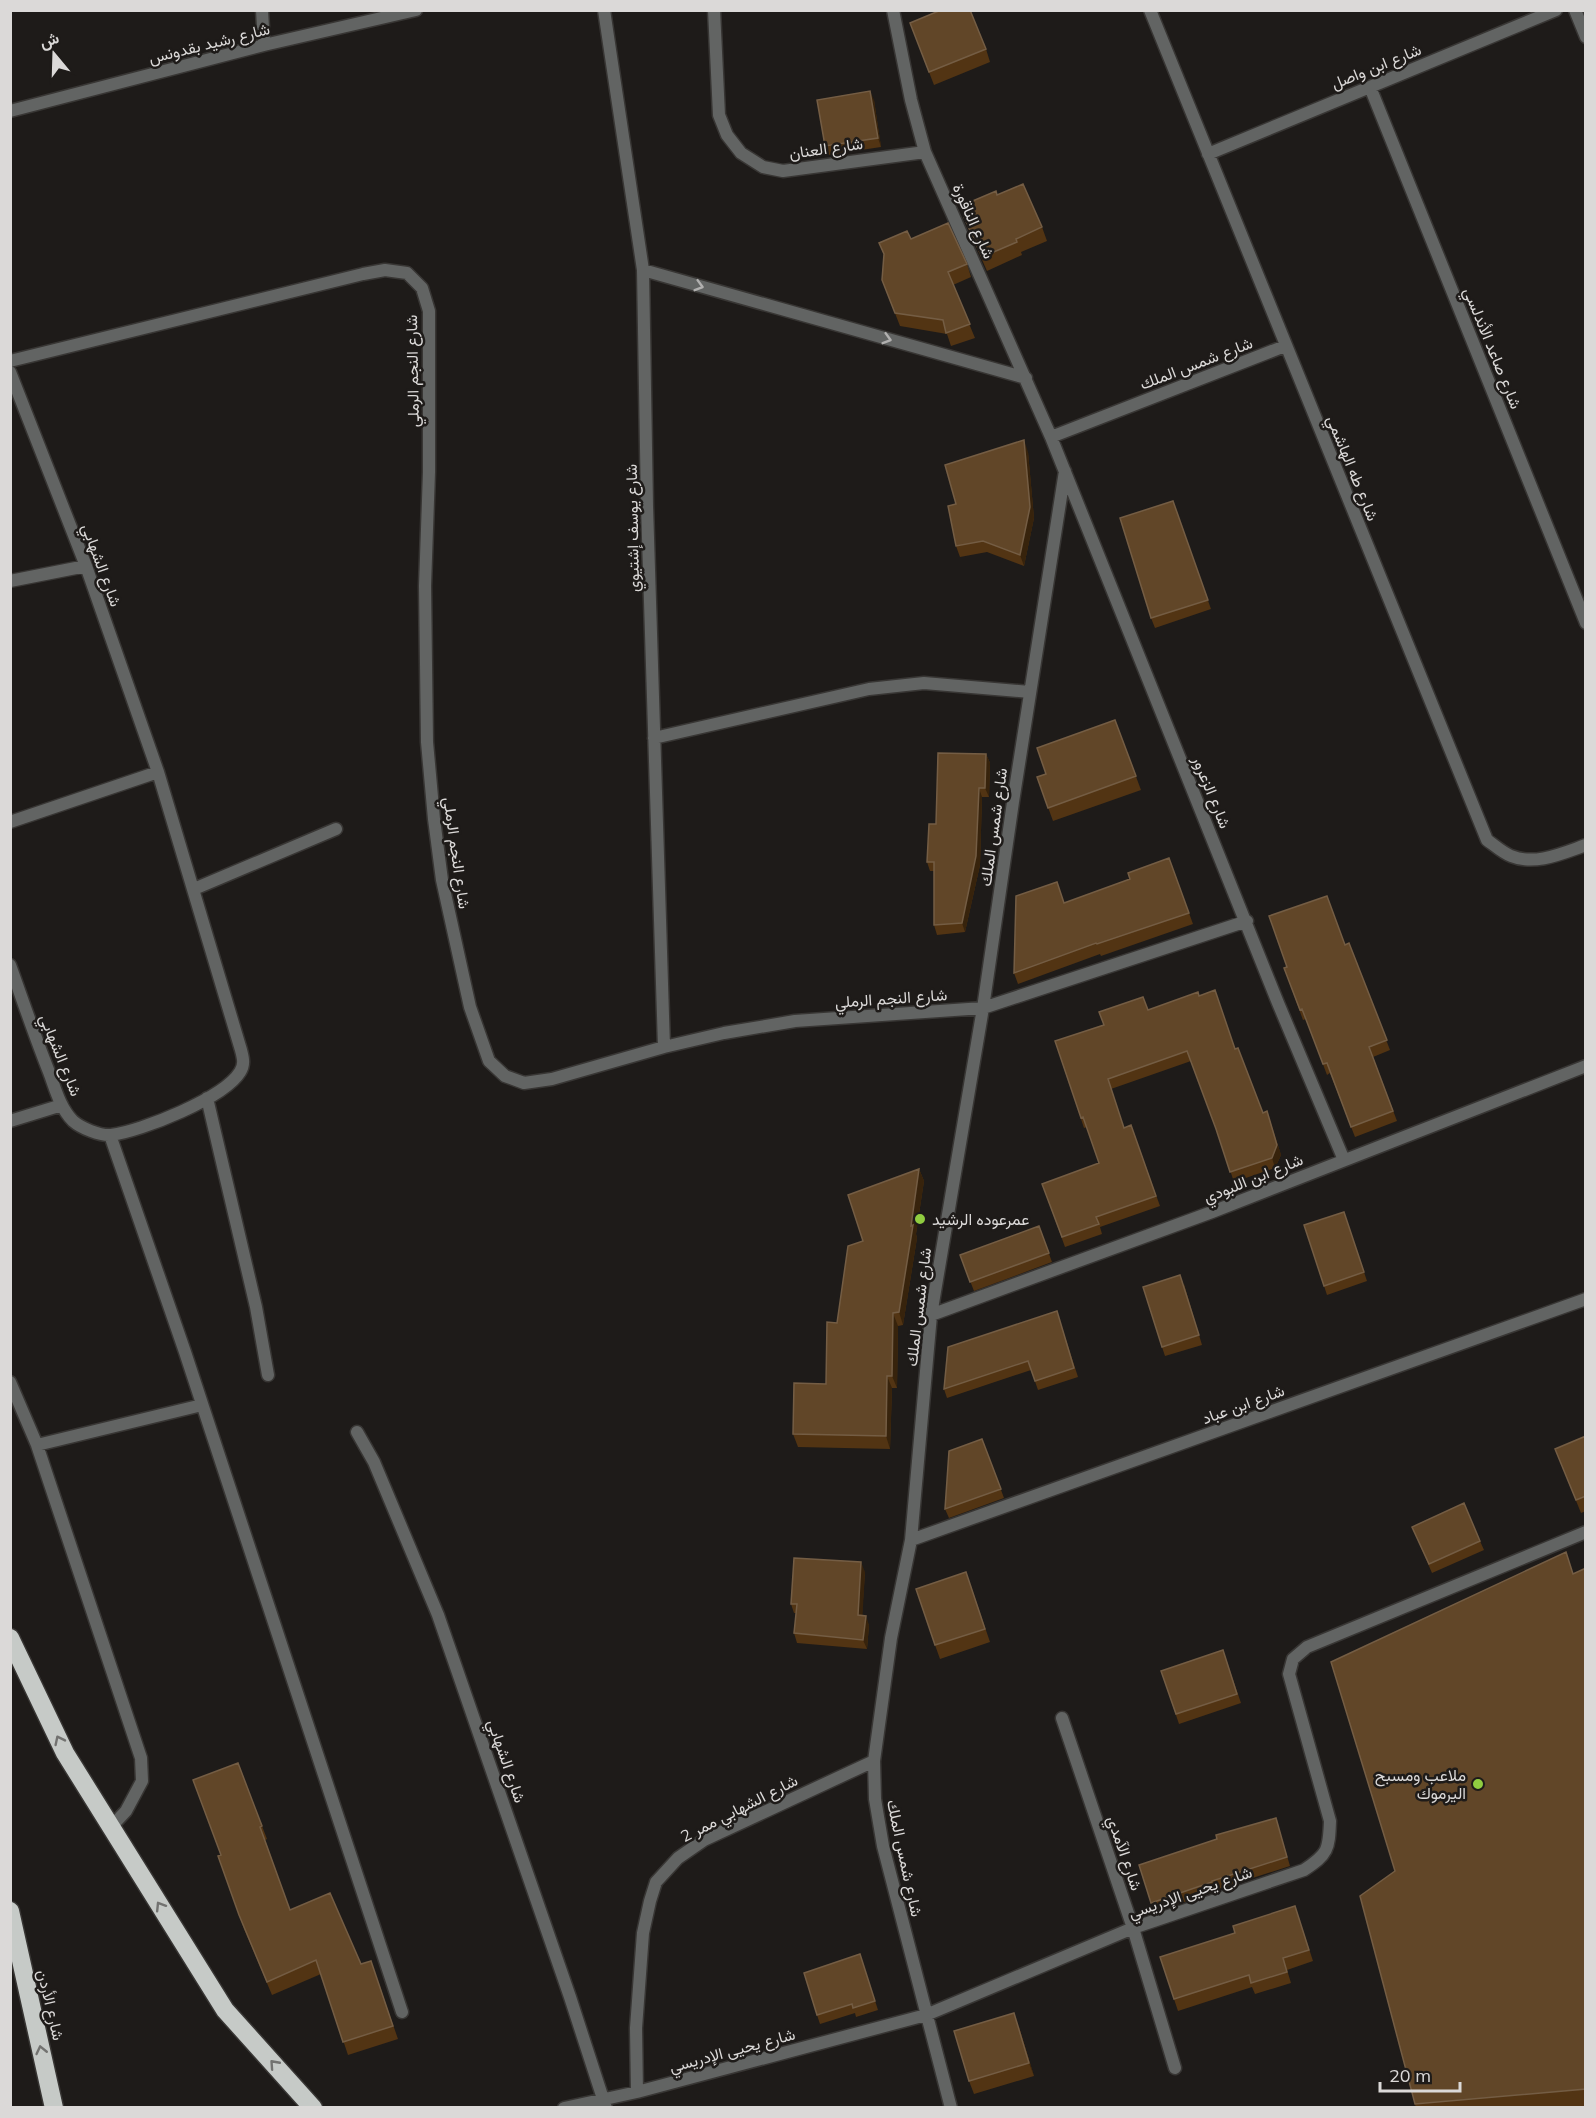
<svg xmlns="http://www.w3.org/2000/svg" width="1596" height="2118" font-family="Mulish,Vazirmatn,sans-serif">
<rect width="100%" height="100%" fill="#1e1b19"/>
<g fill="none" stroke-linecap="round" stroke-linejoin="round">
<defs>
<path id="street" d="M 262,10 L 264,45
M 604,10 L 643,270 L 647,506 L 664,1047
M 714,10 L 719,115 L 727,135 L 741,153 L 763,167 L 783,171 L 925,152
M 893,10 L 911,100 L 925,152 L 1051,437 L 1278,1003 L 1344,1160
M 1150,10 L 1487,840 C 1494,845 1503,853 1511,856 C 1535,866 1563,853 1586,845
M 1575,10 L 1586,37
M 1370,87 L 1586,623
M 10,111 L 264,45 L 416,10
M 1208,154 L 1556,10
M 643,270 L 1026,378
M 10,361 L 363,274 L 385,270 L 407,273 L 422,288 L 429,311 L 429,472 L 425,586 L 427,742 L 434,819 L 442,880 L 470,1007 L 489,1061 L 505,1076 L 524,1083 L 552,1079 L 664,1047 L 724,1033 L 795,1021 L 983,1008 L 1247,921
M 10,372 L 86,566 L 158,772 L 241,1050 C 243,1058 245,1064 240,1072 C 224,1098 142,1131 111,1135 C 100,1136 81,1128 73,1121 C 60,1108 55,1088 49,1072 C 35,1037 23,1001 10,965
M 1051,437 L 1285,346
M 10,581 L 86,566
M 654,738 L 869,689 L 924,683 L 1030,692
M 10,822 L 158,772
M 194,889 L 336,829
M 207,1098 L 256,1307 L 268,1375
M 10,1121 L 62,1105
M 110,1135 L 185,1352 L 402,2012
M 931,1315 L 1212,1212 L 1586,1066
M 10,1382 L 37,1445 L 141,1758 L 142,1781 L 126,1811 L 111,1827
M 357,1432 L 374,1462 L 438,1615 L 570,1997 L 606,2108
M 37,1445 L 202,1405
M 911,1540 L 1586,1299
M 1062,1718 L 1133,1928 L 1175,2068
M 637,2092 L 636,2028 L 643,1933 L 650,1901 L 656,1882 L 678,1858 L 704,1840 L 874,1761
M 564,2108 L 637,2092 L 926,2015 L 1133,1928 L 1304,1870 C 1328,1854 1329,1850 1330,1821 L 1289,1674 L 1293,1659 L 1307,1647 L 1586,1532
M 951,2108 L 883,1846 L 875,1799 L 874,1761 L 891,1638 L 911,1540 L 931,1315 L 983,1008 L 1013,802 L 1065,471"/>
<path id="highway" d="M 10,1638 L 65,1753 L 225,2010 L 313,2108
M 10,1911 L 54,2108"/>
</defs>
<use href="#street" stroke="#383634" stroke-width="15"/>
<use href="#highway" stroke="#383634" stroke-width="21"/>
<use href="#street" stroke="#626463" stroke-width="12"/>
<use href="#highway" stroke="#c6cac7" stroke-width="18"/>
</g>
<path fill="#523413" d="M 910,23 L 986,49 L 990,62 L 934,85 Z
M 874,100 L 881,147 L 828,155 L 825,146 Z
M 997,195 L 1042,227 L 1047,241 L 1021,252 L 1022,255 L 987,271 L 969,230 L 964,217 L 965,216 L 961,206 Z
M 911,239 L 967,264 L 971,277 L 953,285 L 975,338 L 951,346 L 947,334 L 900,326 L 882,280 L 884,255 L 879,243 Z
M 1028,452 L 1034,518 L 1024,566 L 987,552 L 960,557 L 956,546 L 956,504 Z
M 1173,501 L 1211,609 L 1155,628 L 1151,618 Z
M 1115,720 L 1141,790 L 1053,821 L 1037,777 L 1046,774 Z
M 986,754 L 990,763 L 989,797 L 982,797 L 980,865 L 965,932 L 937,935 L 934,925 L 934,871 L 930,871 L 927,862 L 936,824 Z
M 1169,858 L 1193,924 L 1101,956 L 1100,954 L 1018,984 L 1014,973 L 1065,903 L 1130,879 Z
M 1349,943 L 1390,1050 L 1373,1057 L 1397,1121 L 1355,1137 L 1330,1073 L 1327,1075 L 1306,1019 L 1303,1020 L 1284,968 Z
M 1199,996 L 1235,1049 L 1263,1113 L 1267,1111 L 1281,1155 L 1275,1168 L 1234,1182 L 1217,1131 L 1191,1061 L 1111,1089 L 1124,1128 L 1131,1125 L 1160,1206 L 1100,1227 L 1102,1234 L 1065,1247 L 1042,1184 L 1099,1163 L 1087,1127 L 1084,1128 L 1055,1041 L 1148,1010 Z
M 919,1169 L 924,1181 L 916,1234 L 917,1238 L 903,1325 L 898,1326 L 897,1388 L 892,1388 L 890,1449 L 798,1447 L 793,1434 L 826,1384 L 837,1323 L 863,1241 Z
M 1344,1212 L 1367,1281 L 1327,1295 L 1304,1225 Z
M 1039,1226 L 1052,1262 L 974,1291 L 960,1255 Z
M 1184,1284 L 1202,1345 L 1165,1356 L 1162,1347 Z
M 1060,1321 L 1078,1377 L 1038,1390 L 1031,1370 L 947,1398 L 944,1389 Z
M 1586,1436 L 1586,1511 L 1581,1513 L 1555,1449 Z
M 982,1439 L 1004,1498 L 949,1518 L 945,1509 Z
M 1412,1527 L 1480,1541 L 1484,1550 L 1432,1573 Z
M 1586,1568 L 1586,2108 L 1416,2108 L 1415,2104 L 1395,1871 L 1574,1573 Z
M 865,1572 L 862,1615 L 869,1625 L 867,1649 L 797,1643 L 794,1633 L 796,1613 L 794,1613 L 791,1604 Z
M 971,1586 L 990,1642 L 940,1659 L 935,1645 Z
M 1223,1650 L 1241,1703 L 1179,1724 L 1161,1671 Z
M 238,1763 L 267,1839 L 265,1840 L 290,1910 L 361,1964 L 371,1961 L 398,2039 L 348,2055 L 321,1974 L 272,1995 L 244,1929 L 218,1856 L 221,1855 Z
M 1276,1818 L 1290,1866 L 1215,1890 L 1216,1891 L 1155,1912 L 1139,1865 L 1217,1839 Z
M 1299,1918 L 1313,1961 L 1287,1970 L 1291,1983 L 1255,1994 L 1252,1987 L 1178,2011 L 1174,1999 Z
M 860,1954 L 878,2010 L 856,2017 L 855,2013 L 820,2024 L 817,2015 Z
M 1019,2027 L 1034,2076 L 974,2094 L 969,2081 Z"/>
<path fill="#37230c" d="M 870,91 L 874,100 L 881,147 L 878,138 Z
M 1024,440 L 1028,452 L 1034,518 L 1024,566 L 1020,555 Z
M 986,754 L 990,763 L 989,797 L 985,788 Z
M 979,788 L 982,797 L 980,865 L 965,932 L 962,923 Z
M 1267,1111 L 1281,1155 L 1275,1168 L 1272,1158 Z
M 919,1169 L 924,1181 L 916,1234 L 917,1238 L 903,1325 L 899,1312 Z
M 893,1313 L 898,1326 L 897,1388 L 892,1376 Z
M 887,1376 L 892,1388 L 890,1449 L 886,1436 Z
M 861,1562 L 865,1572 L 862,1624 L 858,1615 Z
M 866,1616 L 869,1625 L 867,1649 L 863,1640 Z
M 1014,2013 L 1019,2027 L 1034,2076 L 1029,2063 Z"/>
<path fill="#614628" stroke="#745d44" stroke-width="1.5" d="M 941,10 L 970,10 L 986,49 L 929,72 L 910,23 Z
M 870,91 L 878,138 L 825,146 L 817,100 Z
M 1023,184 L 1042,227 L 1016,239 L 1017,242 L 982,257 L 964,217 L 966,216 L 961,206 L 996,191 L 997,195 Z
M 948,223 L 967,264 L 948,272 L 970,324 L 946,333 L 943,320 L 895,313 L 882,280 L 884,254 L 879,243 L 907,231 L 911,239 Z
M 1024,440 L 1030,507 L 1020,555 L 983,541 L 956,546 L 948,506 L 956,504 L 945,465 Z
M 1173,501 L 1208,600 L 1151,618 L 1120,518 Z
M 1115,720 L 1136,776 L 1048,808 L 1037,777 L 1046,774 L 1037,748 Z
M 938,753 L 986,754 L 985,788 L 979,788 L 976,856 L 962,923 L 934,925 L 934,862 L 927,862 L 929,824 L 936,824 Z
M 1169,858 L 1189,913 L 1097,944 L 1096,943 L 1014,973 L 1016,896 L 1057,882 L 1064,903 L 1130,879 L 1128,873 Z
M 1327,896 L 1345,945 L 1349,943 L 1387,1040 L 1369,1047 L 1393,1111 L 1351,1127 L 1327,1063 L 1323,1064 L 1302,1009 L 1300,1010 L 1284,968 L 1287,967 L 1269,916 Z
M 1215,990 L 1235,1049 L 1238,1048 L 1263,1113 L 1267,1111 L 1277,1145 L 1272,1158 L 1230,1172 L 1216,1129 L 1187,1051 L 1108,1079 L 1124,1128 L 1131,1125 L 1156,1196 L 1096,1217 L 1099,1224 L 1062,1237 L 1042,1184 L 1099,1163 L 1083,1117 L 1081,1118 L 1055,1041 L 1104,1025 L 1099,1012 L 1143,997 L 1148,1010 L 1198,992 L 1199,996 Z
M 919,1169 L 911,1226 L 913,1225 L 899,1312 L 893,1313 L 892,1376 L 887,1376 L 886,1436 L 793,1434 L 794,1383 L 826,1384 L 827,1322 L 837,1323 L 848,1246 L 863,1241 L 848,1195 Z
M 1344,1212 L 1364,1272 L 1324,1286 L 1304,1225 Z
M 1039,1226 L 1049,1253 L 970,1282 L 960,1255 Z
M 1180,1275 L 1199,1335 L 1162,1347 L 1143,1287 Z
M 1057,1311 L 1074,1368 L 1035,1381 L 1028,1361 L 944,1389 L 948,1347 Z
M 1586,1436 L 1586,1496 L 1576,1500 L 1555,1449 Z
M 982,1439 L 1001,1489 L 945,1509 L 949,1451 Z
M 1464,1503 L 1480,1541 L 1429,1564 L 1412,1527 Z
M 1566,1552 L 1573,1574 L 1586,1568 L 1586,2089 L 1415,2104 L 1360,1896 L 1395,1871 L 1331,1662 Z
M 794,1558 L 861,1562 L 858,1615 L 866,1616 L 863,1640 L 794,1633 L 797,1604 L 791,1604 Z
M 966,1572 L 985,1629 L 935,1645 L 916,1589 Z
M 1223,1650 L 1237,1694 L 1176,1714 L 1161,1671 Z
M 238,1763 L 262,1826 L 260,1827 L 290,1910 L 330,1893 L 361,1964 L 371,1961 L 393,2026 L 343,2042 L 316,1960 L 267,1982 L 239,1915 L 218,1856 L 221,1855 L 193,1780 Z
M 1276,1818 L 1287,1857 L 1212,1881 L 1212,1882 L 1151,1903 L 1139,1865 L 1217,1839 L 1216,1835 Z
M 1295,1906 L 1309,1950 L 1283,1958 L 1287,1972 L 1251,1983 L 1249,1975 L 1174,1999 L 1160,1957 L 1235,1933 L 1233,1926 Z
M 860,1954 L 875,2001 L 853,2008 L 852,2004 L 817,2015 L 804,1973 Z
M 1014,2013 L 1029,2063 L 969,2081 L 954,2031 Z"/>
<defs><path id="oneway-chevron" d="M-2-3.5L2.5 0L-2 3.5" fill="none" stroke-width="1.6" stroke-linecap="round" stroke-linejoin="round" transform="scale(1.5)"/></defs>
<g stroke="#b1b0af">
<use href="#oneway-chevron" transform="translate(699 286) rotate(16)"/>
<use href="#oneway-chevron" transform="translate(887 339) rotate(16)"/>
</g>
<g stroke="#727270">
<use href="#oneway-chevron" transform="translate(59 1740) rotate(-116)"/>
<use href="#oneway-chevron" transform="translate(160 1906) rotate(-122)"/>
<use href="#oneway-chevron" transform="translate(41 2050) rotate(-103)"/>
<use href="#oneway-chevron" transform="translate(274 2064) rotate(-132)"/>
</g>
<g fill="#90cd40" stroke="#1e1b19" stroke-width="2">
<circle cx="920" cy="1219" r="6"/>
<circle cx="1478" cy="1784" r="6"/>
</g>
<g text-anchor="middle" stroke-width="5" stroke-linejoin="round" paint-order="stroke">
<g font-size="16" fill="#dbd9d8" stroke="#1e1b19">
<text transform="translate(209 43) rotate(-14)" y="6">شارع رشيد بقدونس</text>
<text transform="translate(1376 66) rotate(-22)" y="6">شارع ابن واصل</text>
<text transform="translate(826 148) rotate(-8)" y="6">شارع العنان</text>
<text transform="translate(974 221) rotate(66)" y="6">شارع الناقورة</text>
<text transform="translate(1493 348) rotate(68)" y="6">شارع صاعد الأندلسي</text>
<text transform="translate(1196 363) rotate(-21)" y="6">شارع شمس الملك</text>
<text transform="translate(412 371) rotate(-91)" y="6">شارع النجم الرملي</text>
<text transform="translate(1353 468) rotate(68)" y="6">شارع طه الهاشمي</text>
<text transform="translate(632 528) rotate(-91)" y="6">شارع يوسف إشتيوي</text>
<text transform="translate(102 565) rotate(70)" y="6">شارع الشهابي</text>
<text transform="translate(1212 792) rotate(68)" y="6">شارع الزعرور</text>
<text transform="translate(993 827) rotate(-82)" y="6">شارع شمس الملك</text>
<text transform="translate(457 853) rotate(82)" y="6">شارع النجم الرملي</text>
<text transform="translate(891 998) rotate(-4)" y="6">شارع النجم الرملي</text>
<text transform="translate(61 1055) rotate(68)" y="6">شارع الشهابي</text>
<text transform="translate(1253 1178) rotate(-22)" y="6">شارع ابن اللبودي</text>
<text transform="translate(918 1307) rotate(-83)" y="6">شارع شمس الملك</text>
<text transform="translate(1243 1404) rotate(-20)" y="6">شارع ابن عباد</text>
<text transform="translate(507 1761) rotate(71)" y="6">شارع الشهابي</text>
<text transform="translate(739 1808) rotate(-27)" y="6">شارع الشهابي ممر 2</text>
<text transform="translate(1125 1853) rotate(71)" y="6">شارع الآمدي</text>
<text transform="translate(905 1858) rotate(78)" y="6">شارع شمس الملك</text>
<text transform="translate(1190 1892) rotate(-19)" y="6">شارع يحيى الإدريسي</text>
<text transform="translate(51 2005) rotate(77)" y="6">شارع الأردن</text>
<text transform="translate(732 2050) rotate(-15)" y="6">شارع يحيى الإدريسي</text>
</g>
<g font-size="16" fill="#dbd9d8" stroke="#1e1b19" text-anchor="start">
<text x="932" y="1225">عمرعوده الرشيد</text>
<text x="1466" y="1781" text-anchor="end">ملاعب ومسبح<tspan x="1466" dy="18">اليرموك</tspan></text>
</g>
</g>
<rect width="1596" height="2118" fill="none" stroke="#dbd9d8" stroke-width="24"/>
<g transform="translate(54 54) rotate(341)" stroke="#1e1b19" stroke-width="4.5" paint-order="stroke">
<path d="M0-4.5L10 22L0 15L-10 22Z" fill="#dbd9d8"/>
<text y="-9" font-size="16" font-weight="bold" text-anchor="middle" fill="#dbd9d8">ش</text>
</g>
<path d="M1380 2082v9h80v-9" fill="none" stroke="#dbd9d8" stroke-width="3"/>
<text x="1389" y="2082" font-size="18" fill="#dbd9d8" stroke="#1e1b19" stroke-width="4.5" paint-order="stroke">20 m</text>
</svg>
